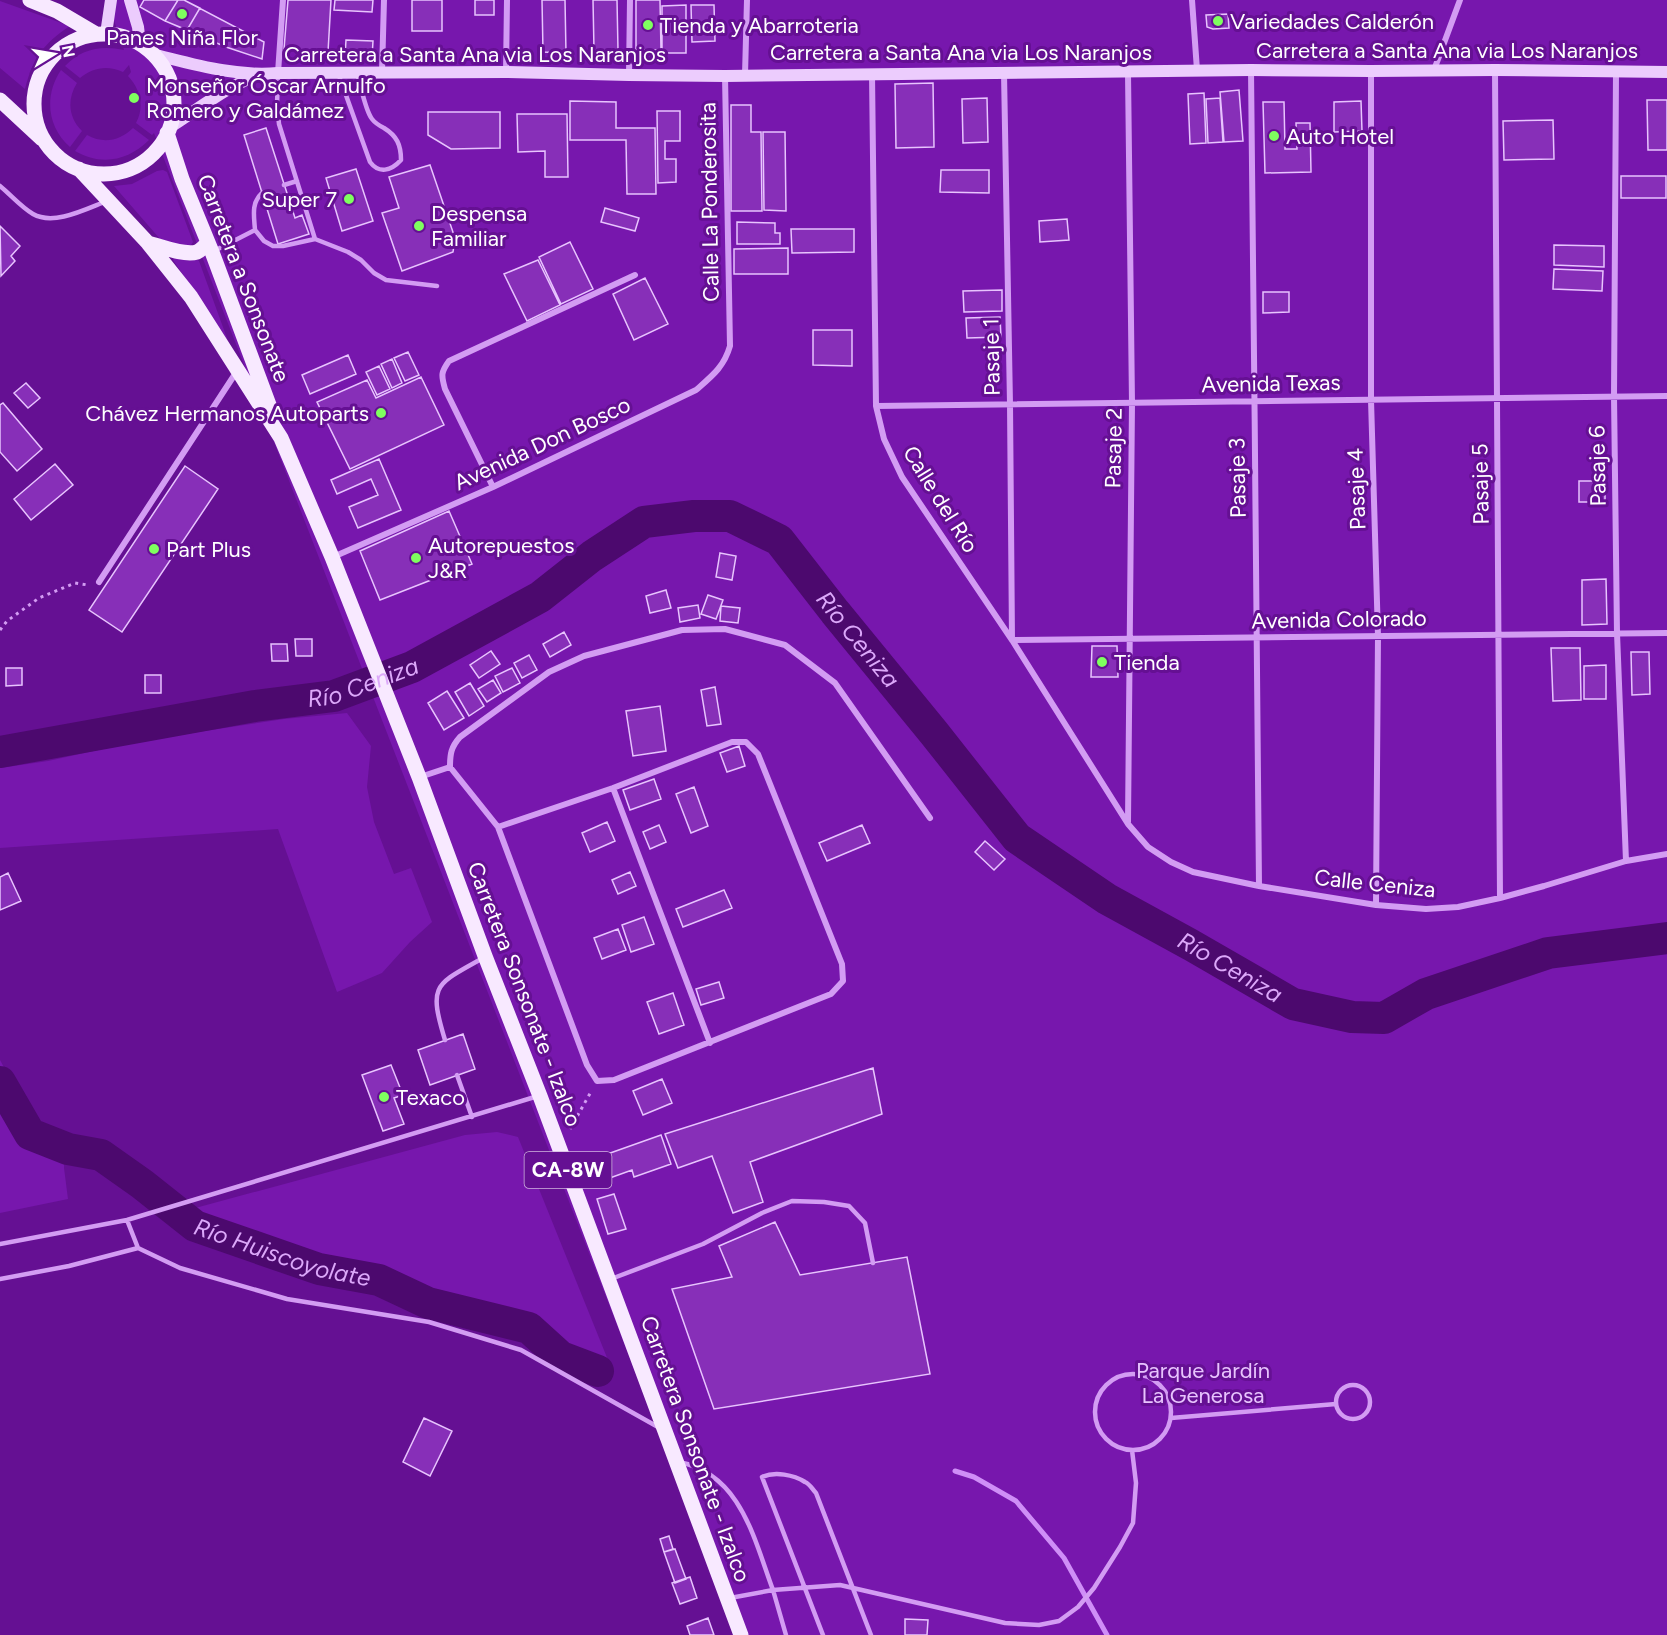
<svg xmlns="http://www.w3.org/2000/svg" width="1667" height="1635" font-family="Figtree,sans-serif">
<rect width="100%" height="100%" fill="#651093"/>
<path fill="#7717ad" d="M 107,0 L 1667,0 L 1667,1635 L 733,1635 L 716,1580 L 154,133 L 152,135 L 136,123 C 145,106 140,89 128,76 L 131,72 L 129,65 L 123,72 C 108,65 93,67 80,78 L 65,66 C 81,49 101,45 124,50 Z
M 0,1 L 70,26 C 43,44 33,58 25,89 L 0,68 Z
M 61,70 L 77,83 C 67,99 68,117 82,131 L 70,147 C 47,127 44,95 61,70 Z
M 133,128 L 149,140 C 128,161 101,166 75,151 L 87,135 C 103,144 120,141 133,128 Z
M 163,170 L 167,172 L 193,242 L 191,245 L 180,245 L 160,239 L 114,186 L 132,184 L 157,171 Z
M 175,257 L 196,259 L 199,261 L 228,341 L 173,260 Z
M 347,713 L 371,746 L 367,787 L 374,822 L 394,874 L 411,868 L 432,922 L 410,942 L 382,973 L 337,992 L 278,829 L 0,848 L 0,768 L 48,761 L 121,745 L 198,732 L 284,719 Z
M 0,1060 L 35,1125 L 65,1135 L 64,1168 L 68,1199 L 0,1213 Z
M 497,1132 L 518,1137 L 608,1360 L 564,1351 L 531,1320 L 431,1301 L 381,1276 L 322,1267 L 188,1210 L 465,1135 Z"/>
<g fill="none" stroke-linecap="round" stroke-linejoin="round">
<path stroke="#cf8ef7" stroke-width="5" d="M 955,1471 L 974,1477 L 1016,1501 L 1064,1558 L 1107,1635"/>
<g stroke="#4c096e" stroke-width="32">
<path id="s1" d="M 0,752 L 255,706 L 334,696 L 412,667 L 540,597 L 592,556 L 644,522 L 694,516 L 730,516 L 779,540 L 835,612 L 934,733 L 1017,838 L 1107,899 L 1191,945 L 1293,1004 L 1352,1017 L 1384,1018 L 1426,994 L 1548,953 L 1667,938"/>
<path id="s2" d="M 0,1082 L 30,1134 L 68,1149 L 101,1155 L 142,1184 L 195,1226 L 319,1269 L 379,1280 L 428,1303 L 529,1328 L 561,1357 L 598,1371"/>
</g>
</g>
<path fill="#872fb8" stroke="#e8c4fe" stroke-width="1.5" d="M 144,0 L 178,0 L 165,21 L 140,7 Z
M 178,0 L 184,0 L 264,42 L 262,59 L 226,47 L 165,21 Z
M 178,0 L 184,0 L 200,8 L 187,30 L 165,21 Z
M 288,0 L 331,0 L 328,52 L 284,49 Z
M 335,0 L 373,0 L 372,12 L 334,10 Z
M 412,0 L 442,0 L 442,31 L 412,31 Z
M 475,0 L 494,0 L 494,15 L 475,15 Z
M 542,0 L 565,0 L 566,53 L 543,52 Z
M 593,0 L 617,0 L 618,50 L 594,50 Z
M 636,0 L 660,0 L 661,50 L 636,50 Z
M 686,5 L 686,53 L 662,53 L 662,6 Z
M 691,5 L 714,5 L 715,41 L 692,42 Z
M 1228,14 L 1229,28 L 1213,29 L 1207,27 L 1206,15 Z
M 346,40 L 373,41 L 372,58 L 345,56 Z
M 933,83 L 934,147 L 896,148 L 895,84 Z
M 1239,90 L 1243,141 L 1224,142 L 1220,92 Z
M 1204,93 L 1206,143 L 1190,144 L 1188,94 Z
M 987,98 L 988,142 L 963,143 L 962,99 Z
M 1220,98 L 1223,142 L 1208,143 L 1206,99 Z
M 1647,100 L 1667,100 L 1667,150 L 1648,150 Z
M 570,101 L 616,102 L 616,128 L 655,128 L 656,194 L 627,194 L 626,140 L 570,140 Z
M 1361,101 L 1362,131 L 1334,132 L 1334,102 Z
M 1263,102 L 1284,102 L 1285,149 L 1297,149 L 1296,123 L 1310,123 L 1311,172 L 1265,173 Z
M 731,105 L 751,105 L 751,132 L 761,132 L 762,211 L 731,211 Z
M 657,111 L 680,111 L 680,141 L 665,141 L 665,159 L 676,159 L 676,182 L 658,183 Z
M 428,112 L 500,112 L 500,148 L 451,149 L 428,135 Z
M 517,114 L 567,114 L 568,177 L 545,177 L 545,151 L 518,152 Z
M 1553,120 L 1554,159 L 1504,160 L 1503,121 Z
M 266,128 L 295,218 L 302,215 L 309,234 L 278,244 L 244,135 Z
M 763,132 L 785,132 L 786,211 L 764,210 Z
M 430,165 L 455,238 L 453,252 L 402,271 L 382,213 L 399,208 L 389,177 Z
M 356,169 L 373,221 L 342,231 L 326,178 Z
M 941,170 L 989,170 L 989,193 L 940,192 Z
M 1621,176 L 1666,176 L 1666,198 L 1621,198 Z
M 605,208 L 639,218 L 635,231 L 601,222 Z
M 1067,219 L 1069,240 L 1040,242 L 1039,221 Z
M 737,222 L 775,223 L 775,233 L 780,233 L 780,244 L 737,244 Z
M 0,226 L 20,246 L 11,256 L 15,261 L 1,276 Z
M 791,229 L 854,229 L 854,252 L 792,253 Z
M 570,242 L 593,289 L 561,304 L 539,257 Z
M 1554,245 L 1604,246 L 1604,267 L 1554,265 Z
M 788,248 L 788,274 L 734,274 L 734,249 Z
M 538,260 L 560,305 L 527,321 L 504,274 Z
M 1554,269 L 1603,271 L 1602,291 L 1553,289 Z
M 645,278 L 668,324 L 634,340 L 613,294 Z
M 1002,290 L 1002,311 L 964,312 L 963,291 Z
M 1263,292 L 1289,292 L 1289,312 L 1263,313 Z
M 1000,317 L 1001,337 L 967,338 L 966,318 Z
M 813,330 L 852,330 L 852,366 L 813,365 Z
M 408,352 L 419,375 L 405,381 L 394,358 Z
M 348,355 L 356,374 L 310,394 L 302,375 Z
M 392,359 L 402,383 L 392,388 L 381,364 Z
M 379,366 L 390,389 L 377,395 L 366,372 Z
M 421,377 L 444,425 L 350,469 L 317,402 L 367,380 L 376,398 Z
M 26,383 L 40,398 L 28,408 L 14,393 Z
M 3,403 L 42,449 L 17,471 L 0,452 L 0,405 Z
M 379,459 L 401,510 L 358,528 L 349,507 L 378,495 L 371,479 L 337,494 L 331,480 Z
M 55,464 L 73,485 L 31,520 L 14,499 Z
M 185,466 L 218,489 L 122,632 L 89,610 Z
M 1579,481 L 1605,481 L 1605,502 L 1579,502 Z
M 449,511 L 472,564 L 380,600 L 360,551 Z
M 720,553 L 736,556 L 732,580 L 716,577 Z
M 1606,579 L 1607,624 L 1582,625 L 1582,580 Z
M 666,590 L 671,608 L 650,613 L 646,596 Z
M 708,595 L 723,600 L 716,619 L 701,614 Z
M 698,605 L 700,618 L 680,622 L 678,608 Z
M 721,606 L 740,608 L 738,623 L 720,621 Z
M 564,632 L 571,645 L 550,657 L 543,644 Z
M 295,639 L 312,639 L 312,656 L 296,656 Z
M 271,644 L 287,644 L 288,661 L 272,661 Z
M 1092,646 L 1117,646 L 1118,677 L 1091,677 Z
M 1551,648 L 1580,648 L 1581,700 L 1553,701 Z
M 491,651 L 500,664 L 479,678 L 470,665 Z
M 1631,652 L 1649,652 L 1650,694 L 1632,695 Z
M 529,655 L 537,670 L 522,678 L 514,663 Z
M 1606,665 L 1606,699 L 1584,699 L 1584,666 Z
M 6,668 L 22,668 L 22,685 L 6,686 Z
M 512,668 L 520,683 L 503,692 L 495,676 Z
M 145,675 L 161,675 L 161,693 L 145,693 Z
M 493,680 L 501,693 L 487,702 L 478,689 Z
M 470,683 L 484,706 L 469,716 L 455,692 Z
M 715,687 L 721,724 L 707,726 L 701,690 Z
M 447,691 L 464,718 L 444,730 L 428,703 Z
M 660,706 L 666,751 L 633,756 L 626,711 Z
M 739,746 L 745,766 L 727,772 L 720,753 Z
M 654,779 L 661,799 L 630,810 L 623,790 Z
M 694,787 L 708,826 L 691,833 L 676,794 Z
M 607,822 L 615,841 L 590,852 L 582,833 Z
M 659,825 L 666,842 L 650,849 L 643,832 Z
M 862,825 L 870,843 L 827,861 L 819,843 Z
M 985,841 L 1005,859 L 994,870 L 975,852 Z
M 630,872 L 636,886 L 618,894 L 612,880 Z
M 8,873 L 21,901 L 0,910 L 0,877 Z
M 724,890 L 732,908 L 683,927 L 676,909 Z
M 644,917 L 654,944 L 631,952 L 622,925 Z
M 618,929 L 626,950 L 602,959 L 594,938 Z
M 719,982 L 724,998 L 701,1005 L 696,989 Z
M 673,993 L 684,1025 L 659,1034 L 647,1002 Z
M 463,1034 L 475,1069 L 430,1085 L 418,1050 Z
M 391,1065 L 403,1095 L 394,1098 L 404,1124 L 383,1131 L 362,1075 Z
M 873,1068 L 882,1114 L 750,1162 L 763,1202 L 733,1213 L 712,1156 L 678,1168 L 665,1134 Z
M 662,1079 L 672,1103 L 643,1115 L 633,1091 Z
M 661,1135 L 671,1164 L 634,1177 L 632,1170 L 607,1179 L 599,1157 Z
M 614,1194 L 626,1229 L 608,1234 L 597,1199 Z
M 775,1222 L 800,1275 L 907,1257 L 930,1374 L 714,1409 L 672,1289 L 732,1277 L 719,1246 Z
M 424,1418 L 452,1431 L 430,1476 L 403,1462 Z
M 669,1536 L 673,1549 L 664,1552 L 660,1539 Z
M 675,1549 L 686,1579 L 675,1583 L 664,1552 Z
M 690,1577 L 697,1598 L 680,1604 L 672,1583 Z
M 708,1618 L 714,1635 L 690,1635 L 687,1626 Z
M 905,1619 L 928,1620 L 927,1635 L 905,1635 Z"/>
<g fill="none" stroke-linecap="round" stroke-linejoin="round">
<path stroke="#d39cf3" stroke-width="3" stroke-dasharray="3 4.5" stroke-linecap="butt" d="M 0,630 L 7,621 L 39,598 L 75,583 L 88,585
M 570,1129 L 592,1090"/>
<path stroke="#d39cf3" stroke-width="4.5" d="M 338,73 L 370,162 C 379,174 391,171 401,160 C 401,145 397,136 384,128 C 380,126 375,123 372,119 C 365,110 361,86 357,73
M 278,74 L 277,105 L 279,124 L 315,239
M 284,185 L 297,181
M 0,186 C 11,195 21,207 33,214 C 54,226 86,209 107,201
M 255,230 L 264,241 L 273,246 L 283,246 L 315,239 L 348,252 L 361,260 L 374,273 L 386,280 L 437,286
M 214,251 L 255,230 C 254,216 251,203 262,193
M 445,1040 C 428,984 435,985 483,958
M 457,1075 L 472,1117
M 127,1220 L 138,1248 L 180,1268 L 287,1299 L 429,1322 L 521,1350 L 658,1427
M 0,1244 L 127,1220 L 538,1096
M 0,1279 L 69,1266 L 138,1248
M 611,1279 L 703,1244 L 762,1213 L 792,1201 L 824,1202 L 849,1206 L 865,1223 L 873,1263
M1095 1412a38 38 0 1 1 76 0a38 38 0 1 1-76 0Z
M1336 1402a17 17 0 1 1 34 0a17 17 0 1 1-34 0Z
M 1171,1418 L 1336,1404
M 679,1462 C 741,1474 754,1539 773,1590 L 840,1585 L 1005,1623 L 1039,1625 L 1059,1621 L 1078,1607 L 1094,1588 L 1120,1547 L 1133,1523 L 1136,1483 L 1132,1450
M 730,1598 L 773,1590 L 786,1635
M 823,1635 L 762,1477 C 775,1471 794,1475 805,1482 C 810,1484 812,1489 816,1493 L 871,1635"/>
<path stroke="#d39cf3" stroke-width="6" d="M 1192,0 L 1197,70
M 1251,70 C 1253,342 1258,614 1259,886
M 1434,70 L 1460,0
M 1495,70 L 1500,898
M 1371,71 L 1371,400 L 1378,636 L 1376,905
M 382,72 L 384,0
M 506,72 L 507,0
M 1616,72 L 1614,396 L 1617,633 L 1626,861
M 278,73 L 283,0
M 1004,73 L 1010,404 L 1012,640 L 1667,633
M 872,74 L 876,406 L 884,439 L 902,477 L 1012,640 L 1128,824 L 1148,847 L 1171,862 L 1193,872 L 1259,886 L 1376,905 L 1426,909 L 1458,907 L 1500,898 L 1544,886 L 1626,861 L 1667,854
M 629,75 L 630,0
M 745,75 L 747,0
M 876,406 L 1667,396
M 493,487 L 445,389 C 441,375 441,372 449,361 L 635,275
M 333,557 L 493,487 L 696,390 C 712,376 724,367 730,346 L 725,76
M 99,582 L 237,371
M 450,767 C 450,754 451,747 460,737 L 549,672 L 584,656 L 682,630 L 725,629 L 785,645 L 835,683 L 930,818
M 420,777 L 450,767 L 498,827 L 587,1065 L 597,1081 L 614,1080 L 831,994 L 843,981 L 842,964 L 758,754 L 746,742 L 732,742 L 613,788 L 498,827
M 613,788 L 710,1043
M 1128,822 L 1132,403 L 1128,73"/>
<path stroke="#ecccfd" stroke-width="12" d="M 130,0 L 138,27 L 140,44
M 106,34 L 111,0
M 152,54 C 193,64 235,77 278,73 L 506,72 L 629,75 L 725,76 L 1251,70 L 1371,71 L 1495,70 L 1667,72
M 170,127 C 185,118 199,107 214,98 C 227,89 241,82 256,75"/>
<path stroke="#f8e9ff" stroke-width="15" d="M 30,0 L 57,11 L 96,34
M34 104a70 70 0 1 1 140 0a70 70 0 1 1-140 0Z
M 0,100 L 42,139
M 167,133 L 182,179 L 212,252 L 271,410
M 79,169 L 148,243 L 191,297 L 281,438 L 332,557 L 419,777 L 485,956 L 540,1096 L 741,1635
M 148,243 C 160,246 184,256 197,252 C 201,250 205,246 208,242"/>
</g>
<g fill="#7fff5f" stroke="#651093" stroke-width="2">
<circle cx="182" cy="14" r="6"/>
<circle cx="1218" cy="21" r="6"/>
<circle cx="648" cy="25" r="6"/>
<circle cx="134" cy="98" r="6"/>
<circle cx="1274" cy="136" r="6"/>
<circle cx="349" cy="199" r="6"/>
<circle cx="419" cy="226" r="6"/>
<circle cx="381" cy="413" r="6"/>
<circle cx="154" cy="549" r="6"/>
<circle cx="416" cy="558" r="6"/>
<circle cx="1102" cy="662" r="6"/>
<circle cx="384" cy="1097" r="6"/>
</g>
<g text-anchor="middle" stroke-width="6" stroke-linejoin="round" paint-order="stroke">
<rect fill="#651093" stroke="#d1b7df" stroke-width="1.5" x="524.5" y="1152" width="87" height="36" rx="4.5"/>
<g font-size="21" font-weight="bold" fill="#fff">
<text x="568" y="1177">CA-8W</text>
</g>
<g font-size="22" fill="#fff" stroke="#651093" text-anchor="start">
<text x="1230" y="29">Variedades Calderón</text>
<text x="660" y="33">Tienda y Abarroteria</text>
<text x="182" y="45" text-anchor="middle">Panes Niña Flor</text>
<text x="146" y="93">Monseñor Óscar Arnulfo<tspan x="146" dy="25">Romero y Galdámez</tspan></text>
<text x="1286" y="144">Auto Hotel</text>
<text x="337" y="207" text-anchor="end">Super 7</text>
<text x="431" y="221">Despensa<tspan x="431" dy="25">Familiar</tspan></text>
<text x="369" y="421" text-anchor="end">Chávez Hermanos Autoparts</text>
<text x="428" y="553">Autorepuestos<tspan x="428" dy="25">J&amp;R</tspan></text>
<text x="166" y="557">Part Plus</text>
<text x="1114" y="670">Tienda</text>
<text x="396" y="1105">Texaco</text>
</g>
<g font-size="22" fill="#fff" stroke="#651093">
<text x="1447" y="58">Carretera a Santa Ana via Los Naranjos</text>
<text x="961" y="60">Carretera a Santa Ana via Los Naranjos</text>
<text x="475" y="62">Carretera a Santa Ana via Los Naranjos</text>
<text transform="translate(709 202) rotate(-91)" y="8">Calle La Ponderosita</text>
<text transform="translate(244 278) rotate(69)" y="8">Carretera a Sonsonate</text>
<text transform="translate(991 357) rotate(-91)" y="8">Pasaje 1</text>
<text transform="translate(1271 383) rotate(-1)" y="8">Avenida Texas</text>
<text transform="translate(542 443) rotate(-25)" y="8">Avenida Don Bosco</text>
<text transform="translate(1113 448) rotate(-89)" y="8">Pasaje 2</text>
<text transform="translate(1597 466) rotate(-91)" y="8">Pasaje 6</text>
<text transform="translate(1237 478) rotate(-91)" y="8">Pasaje 3</text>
<text transform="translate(1480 484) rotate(-91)" y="8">Pasaje 5</text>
<text transform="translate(1356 489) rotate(-92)" y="8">Pasaje 4</text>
<text transform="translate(941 499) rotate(58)" y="8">Calle del Río</text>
<text transform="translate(1339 619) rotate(-1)" y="8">Avenida Colorado</text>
<text transform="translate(1375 883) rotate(6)" y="8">Calle Ceniza</text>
<text transform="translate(525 994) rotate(69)" y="8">Carretera Sonsonate - Izalco</text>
<text transform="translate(696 1449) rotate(70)" y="8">Carretera Sonsonate - Izalco</text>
</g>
<g font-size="22" fill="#e8c4fe" stroke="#651093">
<text x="1203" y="1378">Parque Jardín<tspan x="1203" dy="25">La Generosa</tspan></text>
</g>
<g font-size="24" font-style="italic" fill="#dca8fa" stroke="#651093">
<text dy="8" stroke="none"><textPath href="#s1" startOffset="964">Río Ceniza</textPath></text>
<text dy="8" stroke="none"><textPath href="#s1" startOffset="370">Río Ceniza</textPath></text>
<text dy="8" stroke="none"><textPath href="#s1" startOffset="1468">Río Ceniza</textPath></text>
<text dy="8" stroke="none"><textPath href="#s2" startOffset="344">Río Huiscoyolate</textPath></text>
</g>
</g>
<g transform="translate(54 54) rotate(79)" stroke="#651093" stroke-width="4.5" paint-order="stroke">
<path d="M0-4.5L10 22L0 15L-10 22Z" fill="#ffffff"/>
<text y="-9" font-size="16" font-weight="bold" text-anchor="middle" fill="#ffffff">N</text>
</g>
</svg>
